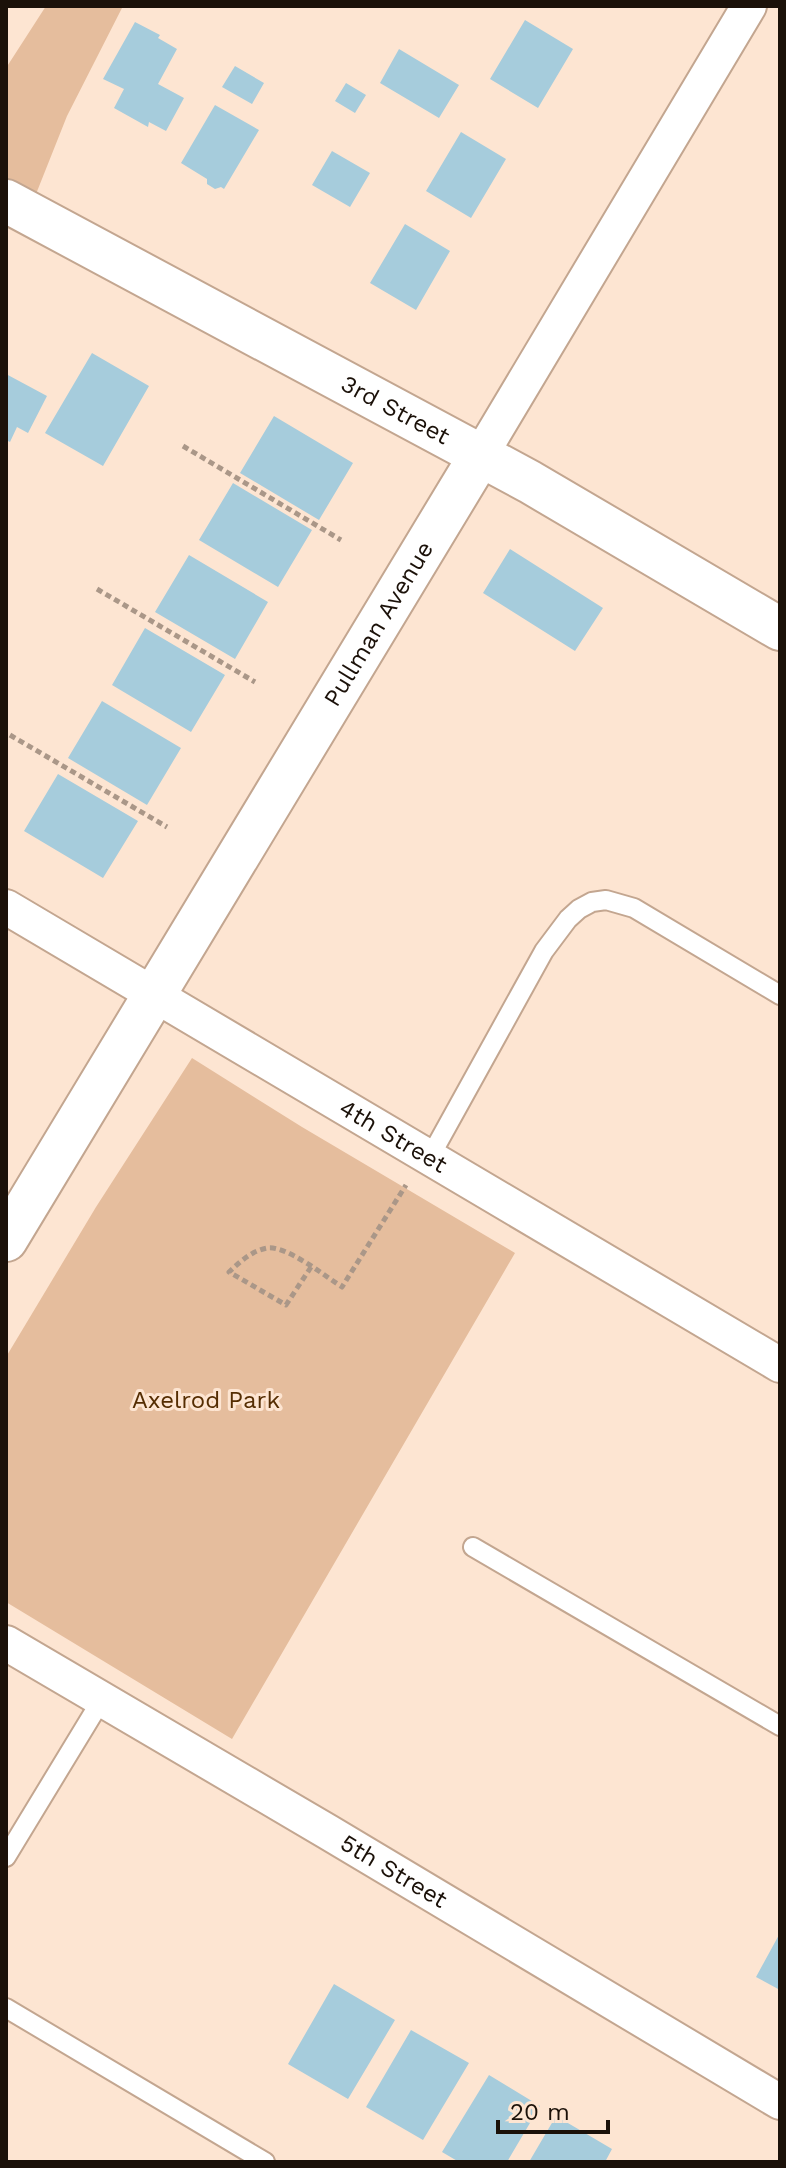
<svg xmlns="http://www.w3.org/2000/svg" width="786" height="2168" font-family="'Work Sans',sans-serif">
<rect width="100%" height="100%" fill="#fde5d2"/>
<path fill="#e5bd9d" d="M 46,6 L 123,6 L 67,116 L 36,194 L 6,178 L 6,68 Z
M 192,1058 L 302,1127 L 515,1253 L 232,1739 L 6,1602 L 6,1357 L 96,1207 Z"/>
<path fill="#a6ccdc" d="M 525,20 L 573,49 L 538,108 L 490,79 Z
M 135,22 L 160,35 L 158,38 L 177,49 L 158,84 L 184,98 L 166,131 L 149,122 L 148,127 L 114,108 L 124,89 L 103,79 Z
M 399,49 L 459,85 L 439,118 L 380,83 Z
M 235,66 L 264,83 L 252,104 L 222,87 Z
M 346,83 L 366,95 L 355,113 L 335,101 Z
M 215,105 L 259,130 L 224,189 L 221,187 L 215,189 L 207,184 L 207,179 L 181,163 Z
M 461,132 L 506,159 L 471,218 L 426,191 Z
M 332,151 L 370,173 L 350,207 L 312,185 Z
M 405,224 L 450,251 L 416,310 L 370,283 Z
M 92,353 L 149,386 L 103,466 L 45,433 Z
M 6,374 L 47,396 L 28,433 L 17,427 L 10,442 L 6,440 Z
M 274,416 L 353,463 L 319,520 L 240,473 Z
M 233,483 L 312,530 L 278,587 L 199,540 Z
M 510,549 L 603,608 L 575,651 L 483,593 Z
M 189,555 L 268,602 L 235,659 L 155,612 Z
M 145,628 L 225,675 L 191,732 L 112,685 Z
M 102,701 L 181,748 L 147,805 L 68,758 Z
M 58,774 L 138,821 L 103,878 L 24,831 Z
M 780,1933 L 780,1990 L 756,1977 Z
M 334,1984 L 395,2020 L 348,2099 L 288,2064 Z
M 411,2030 L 469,2063 L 423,2140 L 366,2107 Z
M 489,2075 L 540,2106 L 507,2162 L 459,2162 L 442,2152 Z
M 556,2116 L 612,2149 L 605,2162 L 529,2162 Z"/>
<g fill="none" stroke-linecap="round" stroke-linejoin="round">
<defs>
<path id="service" d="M 430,1157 L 544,951 L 568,919 L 579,909 L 592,902 L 606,900 L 634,908 L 780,995
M 473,1547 L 780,1726
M 6,1857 L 102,1699
M 6,2008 L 265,2162"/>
<g id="minor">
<path d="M 480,456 L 749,6"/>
<path id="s1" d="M 6,907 L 780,1365"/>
<path id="s2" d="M 6,1643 L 328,1832 L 780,2102"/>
</g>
<g id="tertiary">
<path id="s3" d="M 6,201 L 530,482 L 780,629"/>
<path id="s4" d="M 6,1240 L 480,456"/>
</g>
</defs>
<use href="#service" stroke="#c3a690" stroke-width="22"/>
<use href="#minor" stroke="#c3a690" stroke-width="38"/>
<use href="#tertiary" stroke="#c3a690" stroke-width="46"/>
<path stroke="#aa9788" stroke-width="5" stroke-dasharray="6 4" stroke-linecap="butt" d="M 183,446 L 341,540
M 97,589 L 255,682
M 10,735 L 167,827
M 311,1267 L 286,1305 L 229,1272 C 240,1262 251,1251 267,1248 C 286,1245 325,1276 342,1287 L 406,1185"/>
<use href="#service" stroke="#fff" stroke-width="18"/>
<use href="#minor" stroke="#fff" stroke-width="34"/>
<use href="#tertiary" stroke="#fff" stroke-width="42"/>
</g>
<g text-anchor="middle" stroke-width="6" stroke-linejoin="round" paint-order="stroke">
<g font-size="24" fill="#1b1109" stroke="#fde5d2">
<text dy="8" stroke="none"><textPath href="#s3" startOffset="442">3rd Street</textPath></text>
<text dy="8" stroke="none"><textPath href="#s4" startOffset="720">Pullman Avenue</textPath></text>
<text dy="8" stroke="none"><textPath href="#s1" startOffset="450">4th Street</textPath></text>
<text dy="8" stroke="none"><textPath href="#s2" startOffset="450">5th Street</textPath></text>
</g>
<g font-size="24" fill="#552d02" stroke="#fde5d2">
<text x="206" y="1408">Axelrod Park</text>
</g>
</g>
<rect width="786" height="2168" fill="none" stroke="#1b1109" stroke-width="16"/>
<path d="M498 2120v12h110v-12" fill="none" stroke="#1b1109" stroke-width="4"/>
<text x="510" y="2120" font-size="24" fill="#1b1109" stroke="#fde5d2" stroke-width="6" paint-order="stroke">20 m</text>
</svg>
